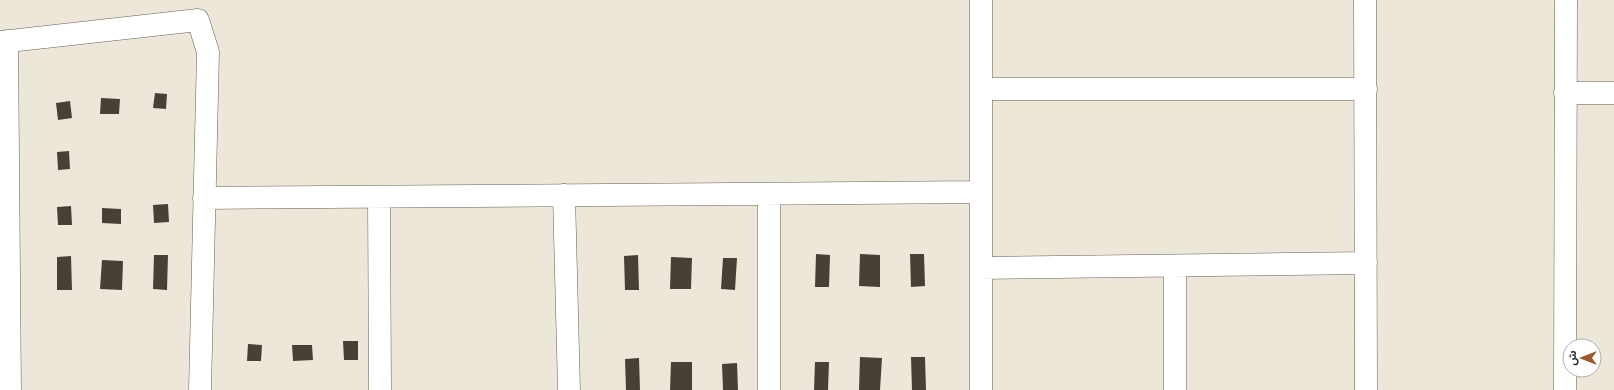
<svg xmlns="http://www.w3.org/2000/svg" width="1614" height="390" font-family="'Libre Baskerville','Noto Sans Arabic',serif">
<rect width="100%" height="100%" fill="#ede7d9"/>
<path fill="#483f36" d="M 155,93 L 167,94 L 166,109 L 153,108 Z
M 101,98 L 120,99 L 119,114 L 100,114 Z
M 70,101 L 72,118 L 58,120 L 56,103 Z
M 69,151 L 70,169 L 58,170 L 57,152 Z
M 168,204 L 169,222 L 154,223 L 153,205 Z
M 71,206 L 72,225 L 58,225 L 57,207 Z
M 102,208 L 121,209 L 121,224 L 102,223 Z
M 816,254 L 830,255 L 829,287 L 815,287 Z
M 860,254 L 880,255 L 880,287 L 859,286 Z
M 910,254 L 924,254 L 925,286 L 911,287 Z
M 154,255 L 168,255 L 167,290 L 153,289 Z
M 638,255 L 639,290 L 625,290 L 624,256 Z
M 71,256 L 72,290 L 57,290 L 57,257 Z
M 671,257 L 692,258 L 691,289 L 670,289 Z
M 723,258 L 737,258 L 735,290 L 721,289 Z
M 102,260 L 123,261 L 122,290 L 100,289 Z
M 343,341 L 358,341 L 358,360 L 344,360 Z
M 248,344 L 262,345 L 261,361 L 247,361 Z
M 292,345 L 312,345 L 313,360 L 293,361 Z
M 860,357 L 882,358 L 880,390 L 859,390 Z
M 911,357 L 925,357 L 926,390 L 912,390 Z
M 639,358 L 640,390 L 626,390 L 625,359 Z
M 671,362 L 692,362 L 692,390 L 670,390 Z
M 815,362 L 829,362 L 828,390 L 814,390 Z
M 737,363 L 738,390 L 723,390 L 722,364 Z"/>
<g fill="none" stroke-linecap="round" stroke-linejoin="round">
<defs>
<path id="street" d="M 981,0 L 981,390
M 1365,0 L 1366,390
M 7,41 L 10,390
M 0,42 L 198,20 L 208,52 L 200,390
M 981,89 L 1366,89
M 1565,93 L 1614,93
M 769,194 L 769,390
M 564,195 L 569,390
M 379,197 L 380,390
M 204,198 L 981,192
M 1175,266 L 1175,390
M 981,268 L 1366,263
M 1565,390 L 1566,0"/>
</defs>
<use href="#street" stroke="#666155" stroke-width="23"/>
<use href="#street" stroke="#fff" stroke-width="22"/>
</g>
<g transform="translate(1582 358) rotate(270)"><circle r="19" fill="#ffffff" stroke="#acaba9"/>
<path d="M0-3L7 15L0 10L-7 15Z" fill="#9c572a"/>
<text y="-6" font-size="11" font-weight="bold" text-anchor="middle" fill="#2f2d27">ش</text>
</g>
</svg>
